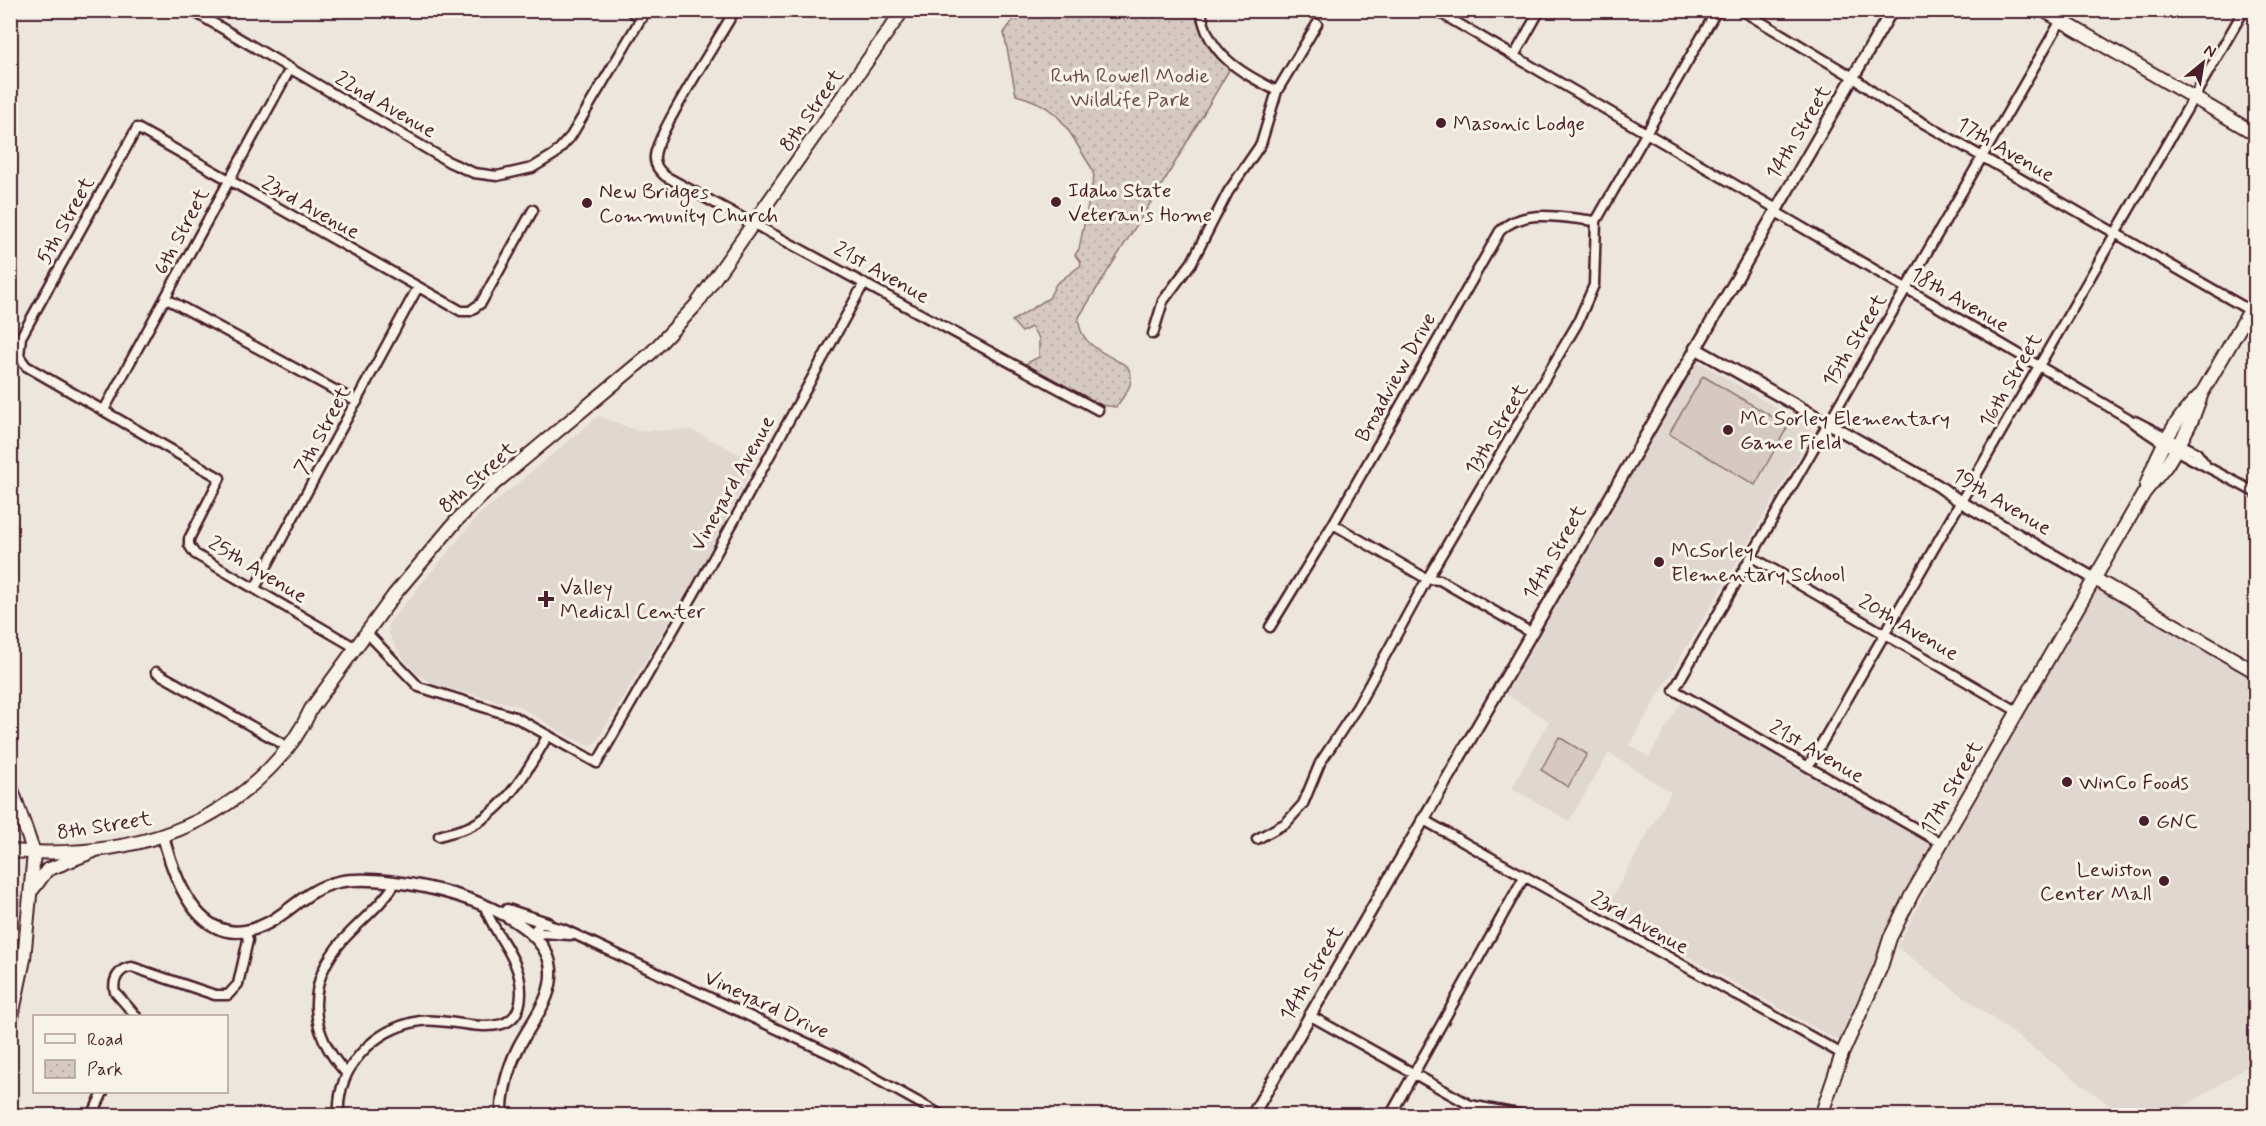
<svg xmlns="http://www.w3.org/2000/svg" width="2266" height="1126" font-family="Mynerve,sans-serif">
<defs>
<pattern id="park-dots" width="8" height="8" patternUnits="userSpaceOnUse" patternTransform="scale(1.5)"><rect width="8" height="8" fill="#d5c9c2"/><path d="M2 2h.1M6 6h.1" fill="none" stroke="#b8aca7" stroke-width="1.8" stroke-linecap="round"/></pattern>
</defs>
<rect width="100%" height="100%" fill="#ece6dd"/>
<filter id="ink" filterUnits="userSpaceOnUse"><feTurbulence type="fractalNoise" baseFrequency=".0167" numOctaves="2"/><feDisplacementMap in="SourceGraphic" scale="12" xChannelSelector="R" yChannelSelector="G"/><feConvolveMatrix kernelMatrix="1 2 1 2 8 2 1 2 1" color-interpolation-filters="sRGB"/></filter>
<g filter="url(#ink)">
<path fill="#e0d7d0" d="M 1697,361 L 1814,430 L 1629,745 L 1649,757 L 1685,696 L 1941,843 L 1912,894 L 1846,1045 L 1605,910 L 1671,792 L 1609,753 L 1569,821 L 1512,788 L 1549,721 L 1506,694 Z
M 599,416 L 638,431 L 692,430 L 755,462 L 698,574 L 596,742 L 589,745 L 569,737 L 519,706 L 435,685 L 417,674 L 399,653 L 388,632 L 389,623 L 478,516 Z
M 2097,585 L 2255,678 L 2255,1066 L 2248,1066 L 2171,1115 L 2123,1115 L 1897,947 L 1947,851 Z"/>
<path fill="url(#park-dots)" stroke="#907476" stroke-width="1.5" d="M 1019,11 L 1193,11 L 1229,70 L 1166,178 L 1079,317 C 1077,344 1106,354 1127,366 C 1137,382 1126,393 1116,407 L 1101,405 L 1025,364 L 1039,357 L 1039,338 L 1031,327 L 1022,332 L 1012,321 L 1049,298 L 1056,284 L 1080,266 L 1081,263 L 1075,255 L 1079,249 L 1094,176 L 1091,167 C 1066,129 1063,107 1016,95 L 1004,33 Z"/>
<path fill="#d5c9c2" stroke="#907476" stroke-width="1.5" d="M 1703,376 L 1788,426 L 1755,485 L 1669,434 Z
M 1559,737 L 1587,754 L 1568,787 L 1541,770 Z"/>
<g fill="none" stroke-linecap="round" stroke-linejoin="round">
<defs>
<path id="minor" d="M 191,10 L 449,162 L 474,173 L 497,176 L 532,168 L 555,154 L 571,136 L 646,10
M 629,10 L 642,18
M 735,10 C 720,37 656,134 655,156 C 654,165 659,170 665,176 L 1098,410
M 1201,10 C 1207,55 1241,72 1277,91
M 1435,10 L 1775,208
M 1741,10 L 1853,77 L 1885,101 L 2256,314
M 1514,56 L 1540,10
M 1774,211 L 2128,418 C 2167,450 2212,468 2256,493
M 165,298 L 357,402
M 1153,334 L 1163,301 L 1192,262 L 1228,192 L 1261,144 L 1277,91 L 1317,24
M 104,410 L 290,69
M 2135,421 L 2196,452 L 2205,464
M 1333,524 L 1427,579 L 1440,580 L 1530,632
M 1752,557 L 2017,711
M 255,588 L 418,287
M 1270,627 L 1333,524 L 1500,231 C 1524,207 1565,218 1596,221
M 367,633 L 419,687 L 515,717 L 597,763 L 695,592 L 864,283
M 356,648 L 195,554 L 189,545 L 189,539 L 220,478 L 26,366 L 19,356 L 21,337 L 137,128 L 461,311 L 470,311 L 481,303 L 533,210
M 156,672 L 288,747
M 1808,767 L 2244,10
M 1422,819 L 1842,1054
M 439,836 C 448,833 458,831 466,828 C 504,813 529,769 548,735
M 1257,839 L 1286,823 L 1303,804 L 1320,763 L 1357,707 L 1427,579 L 1577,324 L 1594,285 L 1596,221 L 1717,10
M 1941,843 L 1674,690 L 2067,10
M 531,934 L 541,923 L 563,929 L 839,1058 L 943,1116
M 535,938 L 542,933 L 570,935
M 1309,1015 L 1470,1105 L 1528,1116
M 136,1016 L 115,992 C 112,980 119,968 132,967 L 215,995 L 228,995 L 238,984 L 248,940 L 246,933
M 346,1073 C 308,1031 305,983 343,940 C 361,920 382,905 396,882
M 92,1116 L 103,1092
M 339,1116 C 336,1068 373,1029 420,1021 C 453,1015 521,1050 521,992 C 521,957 493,935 484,904
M 1390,1116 L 1524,877"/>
<path id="tertiary" d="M 1695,348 L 1937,485 L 1961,502 L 2095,579
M 163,836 C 176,885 203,957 268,923 C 292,910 309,888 338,882 C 389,871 535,902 550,963 C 557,996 530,1022 517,1050 C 508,1069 501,1094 502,1116
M 507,910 L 547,923
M 1252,1116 L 1892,10"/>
<path id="secondary" d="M 2043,10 L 2256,134
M 2146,486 C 2157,453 2173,421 2199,396
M 2095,579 L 2256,672
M 10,851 C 105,858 200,840 269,769 C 286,752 301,732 311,709 L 394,595 L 457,520 L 494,484 L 651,353 L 696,305 L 903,10
M 1821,1116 L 1842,1054 L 1881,967 L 1890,938 L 1912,894 L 2144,493 L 2166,466 L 2180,443 L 2192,420 L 2202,393 L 2256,300"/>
<path id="primary" d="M 10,784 L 34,853 L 24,959 L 10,1026
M 33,889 L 47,870 L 94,851"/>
</defs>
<use href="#minor" stroke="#4a1f2b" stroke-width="13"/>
<use href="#tertiary" stroke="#4a1f2b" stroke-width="15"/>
<use href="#secondary" stroke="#4a1f2b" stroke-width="16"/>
<use href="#primary" stroke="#4a1f2b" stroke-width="16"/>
<use href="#minor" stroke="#f7f3e8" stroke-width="8"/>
<use href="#tertiary" stroke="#f7f3e8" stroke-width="10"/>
<use href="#secondary" stroke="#f7f3e8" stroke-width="12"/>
<use href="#primary" stroke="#f7f3e8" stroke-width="12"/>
</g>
</g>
<g fill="#4a1f2b" stroke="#f7f3e8" stroke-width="2">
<circle cx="1441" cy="123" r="6"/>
<circle cx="1056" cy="202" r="6"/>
<circle cx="587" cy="203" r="6"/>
<circle cx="1728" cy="430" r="6"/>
<circle cx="1659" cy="562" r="6"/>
<path d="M543 590h6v6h6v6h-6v6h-6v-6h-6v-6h6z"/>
<circle cx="2067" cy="782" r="6"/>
<circle cx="2144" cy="821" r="6"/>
<circle cx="2164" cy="881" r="6"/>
</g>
<g text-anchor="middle" stroke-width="6" stroke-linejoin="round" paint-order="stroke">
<g font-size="21" fill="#6d4a51" stroke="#f7f3e8">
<text x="1130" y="82">Ruth Rowell Modie<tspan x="1130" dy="24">Wildlife Park</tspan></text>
</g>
<g font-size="21" fill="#4a1f2b" stroke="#f7f3e8">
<text transform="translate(386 104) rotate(30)" y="7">22nd Avenue</text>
<text transform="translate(811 110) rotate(-55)" y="7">8th Street</text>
<text transform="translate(1798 132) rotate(-59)" y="7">14th Street</text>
<text transform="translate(2006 149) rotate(30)" y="7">17th Avenue</text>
<text transform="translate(311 207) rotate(29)" y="7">23rd Avenue</text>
<text transform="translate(65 220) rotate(-61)" y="7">5th Street</text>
<text transform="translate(181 231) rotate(-62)" y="7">6th Street</text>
<text transform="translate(882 272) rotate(29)" y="7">21st Avenue</text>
<text transform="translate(1960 299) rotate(30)" y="7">18th Avenue</text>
<text transform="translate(1854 340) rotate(-59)" y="7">15th Street</text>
<text transform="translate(1395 377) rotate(-61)" y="7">Broadview Drive</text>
<text transform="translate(2010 380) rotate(-60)" y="7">16th Street</text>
<text transform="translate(1496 429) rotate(-59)" y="7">13th Street</text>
<text transform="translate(322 430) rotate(-62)" y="7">7th Street</text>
<text transform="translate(477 477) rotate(-42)" y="7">8th Street</text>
<text transform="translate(732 483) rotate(-61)" y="7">Vineyard Avenue</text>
<text transform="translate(2002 501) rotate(31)" y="7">19th Avenue</text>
<text transform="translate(1554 552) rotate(-60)" y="7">14th Street</text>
<text transform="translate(258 569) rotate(31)" y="7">25th Avenue</text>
<text transform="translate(1909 627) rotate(30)" y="7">20th Avenue</text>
<text transform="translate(1817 751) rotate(30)" y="7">21st Avenue</text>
<text transform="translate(1951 787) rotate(-60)" y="7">17th Street</text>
<text transform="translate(104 825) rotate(-9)" y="7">8th Street</text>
<text transform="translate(1640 922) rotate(29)" y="7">23rd Avenue</text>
<text transform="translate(1311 973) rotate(-60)" y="7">14th Street</text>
<text transform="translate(767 1004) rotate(25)" y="7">Vineyard Drive</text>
</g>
<g font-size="21" fill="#4a1f2b" stroke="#f7f3e8" text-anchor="start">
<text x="1453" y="130">Masonic Lodge</text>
<text x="1068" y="197">Idaho State<tspan x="1068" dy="24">Veteran's Home</tspan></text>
<text x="599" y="198">New Bridges<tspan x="599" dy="24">Community Church</tspan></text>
<text x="1740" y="425">Mc Sorley Elementary<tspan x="1740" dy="24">Game Field</tspan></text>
<text x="1671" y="557">McSorley<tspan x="1671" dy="24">Elementary School</tspan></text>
<text x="560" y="594">Valley<tspan x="560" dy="24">Medical Center</tspan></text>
<text x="2079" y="789">WinCo Foods</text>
<text x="2156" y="828">GNC</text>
<text x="2152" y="876" text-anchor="end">Lewiston<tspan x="2152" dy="24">Center Mall</tspan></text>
</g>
</g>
<rect width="2266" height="1126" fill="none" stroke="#f7f3e8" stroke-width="36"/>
<rect x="18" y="18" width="2230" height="1090" fill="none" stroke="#4a1f2b" stroke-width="2" filter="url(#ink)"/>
<rect x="33" y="1015" width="195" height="78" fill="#f7f3e8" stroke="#b29e9c" stroke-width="1.5"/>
<rect x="45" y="1034" width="30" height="9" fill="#f7f3e8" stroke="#b29e9c" stroke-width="1.5"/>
<text x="87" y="1045" font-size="18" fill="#4a1f2b">Road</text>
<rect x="45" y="1060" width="30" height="18" fill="url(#park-dots)" stroke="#b29e9c" stroke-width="1.5"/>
<text x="87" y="1075" font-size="18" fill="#4a1f2b">Park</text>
<g transform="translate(2203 63) rotate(30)" stroke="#f7f3e8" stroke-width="4.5" paint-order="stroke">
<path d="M0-4.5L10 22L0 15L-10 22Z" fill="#4a1f2b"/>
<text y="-9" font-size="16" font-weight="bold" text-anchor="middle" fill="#4a1f2b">N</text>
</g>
</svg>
